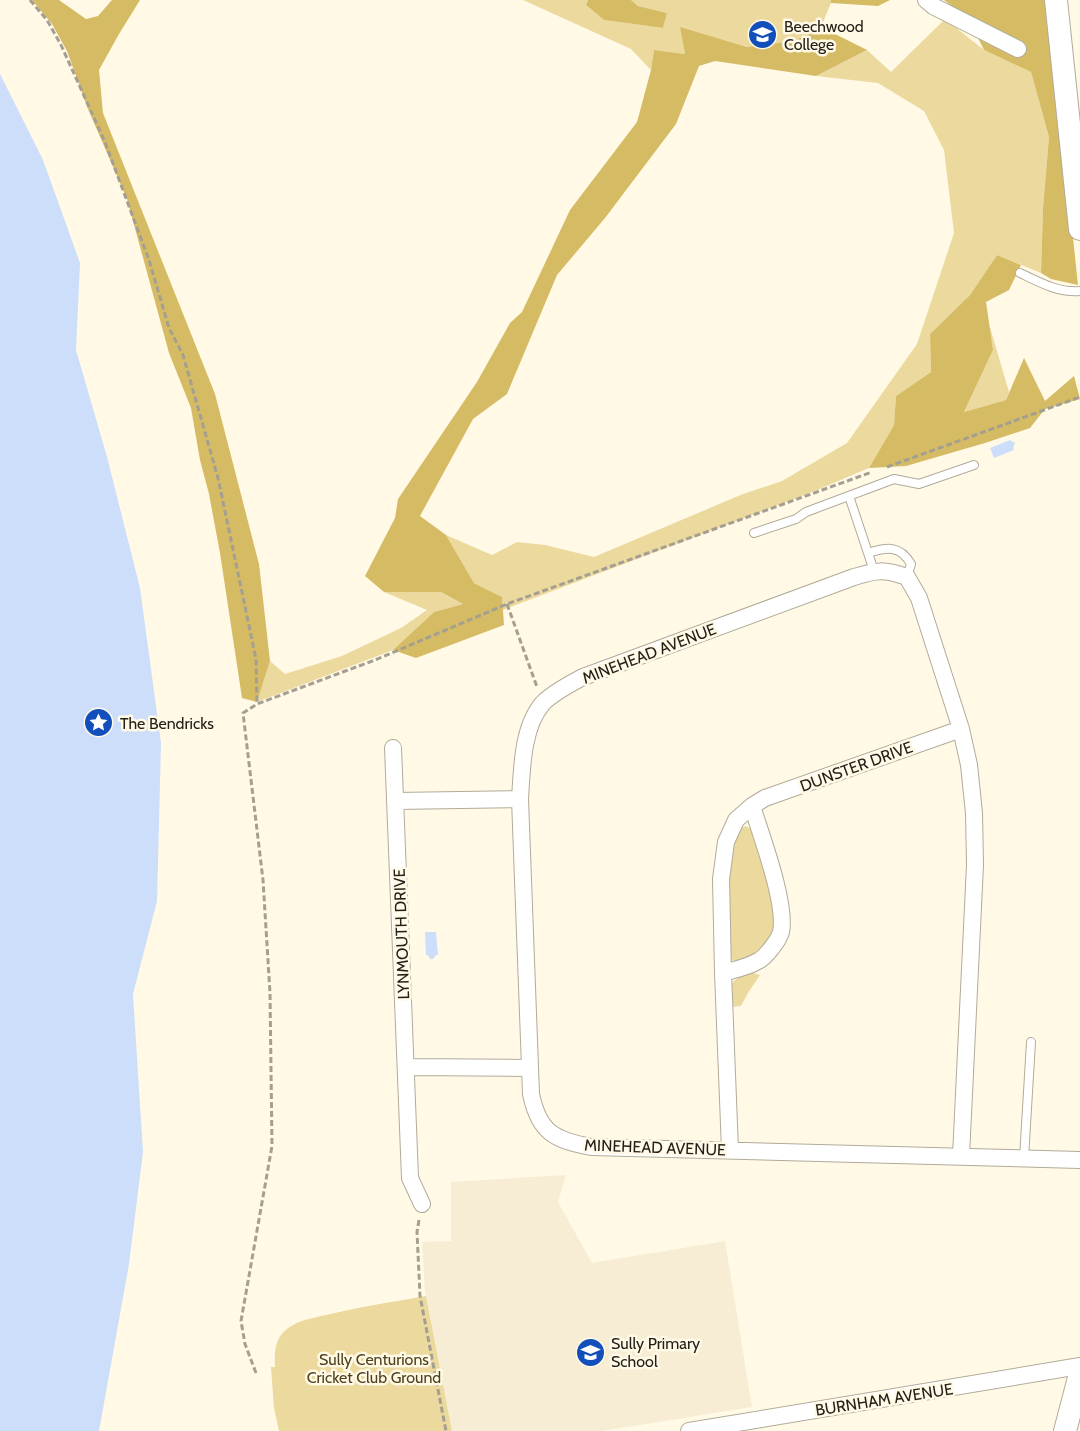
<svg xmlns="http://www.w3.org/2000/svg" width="1080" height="1431" font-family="Cabin,sans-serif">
<rect width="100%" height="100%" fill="#fff9e6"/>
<path fill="#f6edd4" d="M 566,1175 L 558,1202 L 592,1263 L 725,1241 L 752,1407 L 602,1431 L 452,1431 L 425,1291 L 422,1242 L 451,1241 L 451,1182 Z"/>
<path fill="#ecd99e" d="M 523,0 L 588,0 L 586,5 L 604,20 L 663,28 L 667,13 L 638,6 L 631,0 L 831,0 L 831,3 L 821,27 L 794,41 L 747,47 L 681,28 L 685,54 L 654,50 L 651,70 L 631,49 Z
M 945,19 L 984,50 L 1031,72 L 1049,137 L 1043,208 L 1041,273 L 997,255 L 970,295 L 930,334 L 931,372 L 896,396 L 894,425 L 869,468 L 810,493 L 503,610 L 502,597 L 474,583 L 446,535 L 492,555 L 517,542 L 545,545 L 594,557 L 743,494 L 782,481 L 847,443 L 917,344 L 954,233 L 944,150 L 924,111 L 878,83 L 816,76 L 867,50 L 891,72 Z
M 989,324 L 1009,392 L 1006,400 L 964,412 L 993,350 Z
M 384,592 L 441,592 L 463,604 L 434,612 L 393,650 L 257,702 L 270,661 L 285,674 L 342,656 L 401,628 L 427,610 Z
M 746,826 L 753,830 C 760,854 783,913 772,936 C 766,950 752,955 740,962 L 732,960 L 729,954 C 729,911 725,872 738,829 Z
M 750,972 L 760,975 L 748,993 L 741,1006 L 731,1007 C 731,983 727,982 750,972 Z
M 426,1296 L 452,1431 L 279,1431 L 274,1408 L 271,1367 L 275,1367 C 274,1353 275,1338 287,1329 C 298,1320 313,1318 326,1315 C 359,1307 392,1302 426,1296 Z"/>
<path fill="#d6bb65" d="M 32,0 L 59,0 L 86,19 L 98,16 L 112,0 L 140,0 L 119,34 L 99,70 L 103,113 L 215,394 L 259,564 L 270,661 L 257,702 L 242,698 L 220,553 L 209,494 L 200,460 L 191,408 L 169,353 L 127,199 L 88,109 L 67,51 L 52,24 Z
M 588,0 L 631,0 L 638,6 L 667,13 L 663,28 L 604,20 L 586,5 Z
M 831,0 L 890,0 L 878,6 L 831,3 Z
M 944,0 L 1049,0 L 1057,88 L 1078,285 L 1051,279 L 1041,273 L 1043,208 L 1049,137 L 1031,72 L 984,50 L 968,18 Z
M 680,27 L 747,47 L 794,41 L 821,27 L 867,50 L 816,76 L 715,61 L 699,66 L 676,124 L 605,218 L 557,275 L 507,394 L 473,419 L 420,516 L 446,535 L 474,583 L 502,597 L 504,625 L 416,658 L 393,650 L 434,612 L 463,604 L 441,592 L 384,592 L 365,576 L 395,518 L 398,499 L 477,382 L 510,323 L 522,312 L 570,210 L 637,122 L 651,70 L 654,50 L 685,54 Z
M 997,255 L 1021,265 L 1009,290 L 986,302 L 993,350 L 964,412 L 1006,400 L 1024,358 L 1045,401 L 1074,376 L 1080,399 L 1045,409 L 1030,428 L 985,443 L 906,466 L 869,468 L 894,425 L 896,396 L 931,372 L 930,334 L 970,295 Z"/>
<path fill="#cddefb" d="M 0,74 L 43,160 L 80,263 L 76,350 L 107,457 L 140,588 L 161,743 L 157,901 L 133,994 L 143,1152 L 129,1264 L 99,1431 L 0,1431 Z
M 1010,440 L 1015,443 L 1013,448 L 1014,450 L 994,458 L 990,448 Z
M 425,932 L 436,932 L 438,955 L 436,955 L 433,959 L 430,959 L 428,955 L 426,955 Z"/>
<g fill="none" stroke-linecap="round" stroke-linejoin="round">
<defs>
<path id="service" d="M 1020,273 C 1039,282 1058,293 1080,291
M 849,496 L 874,571
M 754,533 L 796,519 L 806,512 L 894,479 L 919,484 L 974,465
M 868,553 C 887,547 900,545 911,564 L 907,577
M 1024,1158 L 1031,1042"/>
<path id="minor" d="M 926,0 L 933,6 L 1018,49
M 393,748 L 410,1178 L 422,1204
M 395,801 L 520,799
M 723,973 C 734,970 748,967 758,961 C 765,958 779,940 781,932 C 787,904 761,835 752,806
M 406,1067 L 530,1068
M 730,1150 L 723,973 L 721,879 L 726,842 L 736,820 L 752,806 L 765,798 L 961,729
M 961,1156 L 975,865 L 974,813 L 969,765 L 961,729 L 919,598 L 907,577 C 884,569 877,570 854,577 L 583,677 C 570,684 554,692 543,703 C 522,727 522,769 520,799 L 531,1094 C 539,1133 555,1140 591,1147 L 1080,1160
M 689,1431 L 1080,1366"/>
<path id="secondary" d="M 1056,0 L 1080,229
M 1065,1431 L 1080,1374"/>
</defs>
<use href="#service" stroke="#b1ab9a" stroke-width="10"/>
<use href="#minor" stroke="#b1ab9a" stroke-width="18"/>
<use href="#secondary" stroke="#b1ab9a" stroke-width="24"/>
<path stroke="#a49f91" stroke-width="3" stroke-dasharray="6 3" stroke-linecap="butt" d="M 30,0 L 47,20 L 61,45 L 105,142 L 149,260 L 169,328 L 183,355 L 218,478 L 256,659 L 257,704
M 887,467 L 1080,397
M 507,604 L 537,687
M 419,1220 L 417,1232 L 420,1296 L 446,1431
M 256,1373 L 245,1344 L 241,1321 L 272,1146 L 270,993 L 263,880 L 243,713 L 257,704 L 375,660 L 507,604 L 872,472"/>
<use href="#service" stroke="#fff" stroke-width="8"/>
<use href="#minor" stroke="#fff" stroke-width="16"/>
<use href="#secondary" stroke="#fff" stroke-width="22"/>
</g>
<defs>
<symbol id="university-disc" viewBox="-11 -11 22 22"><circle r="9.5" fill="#134fbb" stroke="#fff9e6"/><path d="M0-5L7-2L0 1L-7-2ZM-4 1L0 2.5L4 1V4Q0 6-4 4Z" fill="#fff"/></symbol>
<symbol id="sight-disc" viewBox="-11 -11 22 22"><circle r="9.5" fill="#134fbb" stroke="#fff9e6"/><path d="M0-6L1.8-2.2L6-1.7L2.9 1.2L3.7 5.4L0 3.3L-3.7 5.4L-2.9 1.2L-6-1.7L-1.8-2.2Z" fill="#fff"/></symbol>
<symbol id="school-disc" viewBox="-11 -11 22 22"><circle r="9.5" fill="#134fbb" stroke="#fff9e6"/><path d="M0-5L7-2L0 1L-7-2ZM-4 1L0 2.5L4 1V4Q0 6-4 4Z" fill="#fff"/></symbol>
</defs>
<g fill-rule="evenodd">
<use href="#university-disc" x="746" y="18" width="33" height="33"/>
<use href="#sight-disc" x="82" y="706" width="33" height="33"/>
<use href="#school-disc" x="574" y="1336" width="33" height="33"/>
</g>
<g text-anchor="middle" stroke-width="5" stroke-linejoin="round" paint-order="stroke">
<g font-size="16" fill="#23201a" stroke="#fff9e6" text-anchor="start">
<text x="784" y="32">Beechwood<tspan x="784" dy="18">College</tspan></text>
<text x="120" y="729">The Bendricks</text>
<text x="611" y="1349">Sully Primary<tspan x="611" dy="18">School</tspan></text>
</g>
<g font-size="16" fill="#23201a" stroke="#fff9e6">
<text transform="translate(649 653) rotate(-21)" y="6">MINEHEAD AVENUE</text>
<text transform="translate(856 766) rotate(-20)" y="6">DUNSTER DRIVE</text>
<text transform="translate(401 934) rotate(-92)" y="6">LYNMOUTH DRIVE</text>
<text transform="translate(655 1147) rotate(2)" y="6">MINEHEAD AVENUE</text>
<text transform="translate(884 1399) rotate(-9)" y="6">BURNHAM AVENUE</text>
</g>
<g font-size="16" fill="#4e431e" stroke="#fff9e6">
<text x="374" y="1365">Sully Centurions<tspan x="374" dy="18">Cricket Club Ground</tspan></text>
</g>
</g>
</svg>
